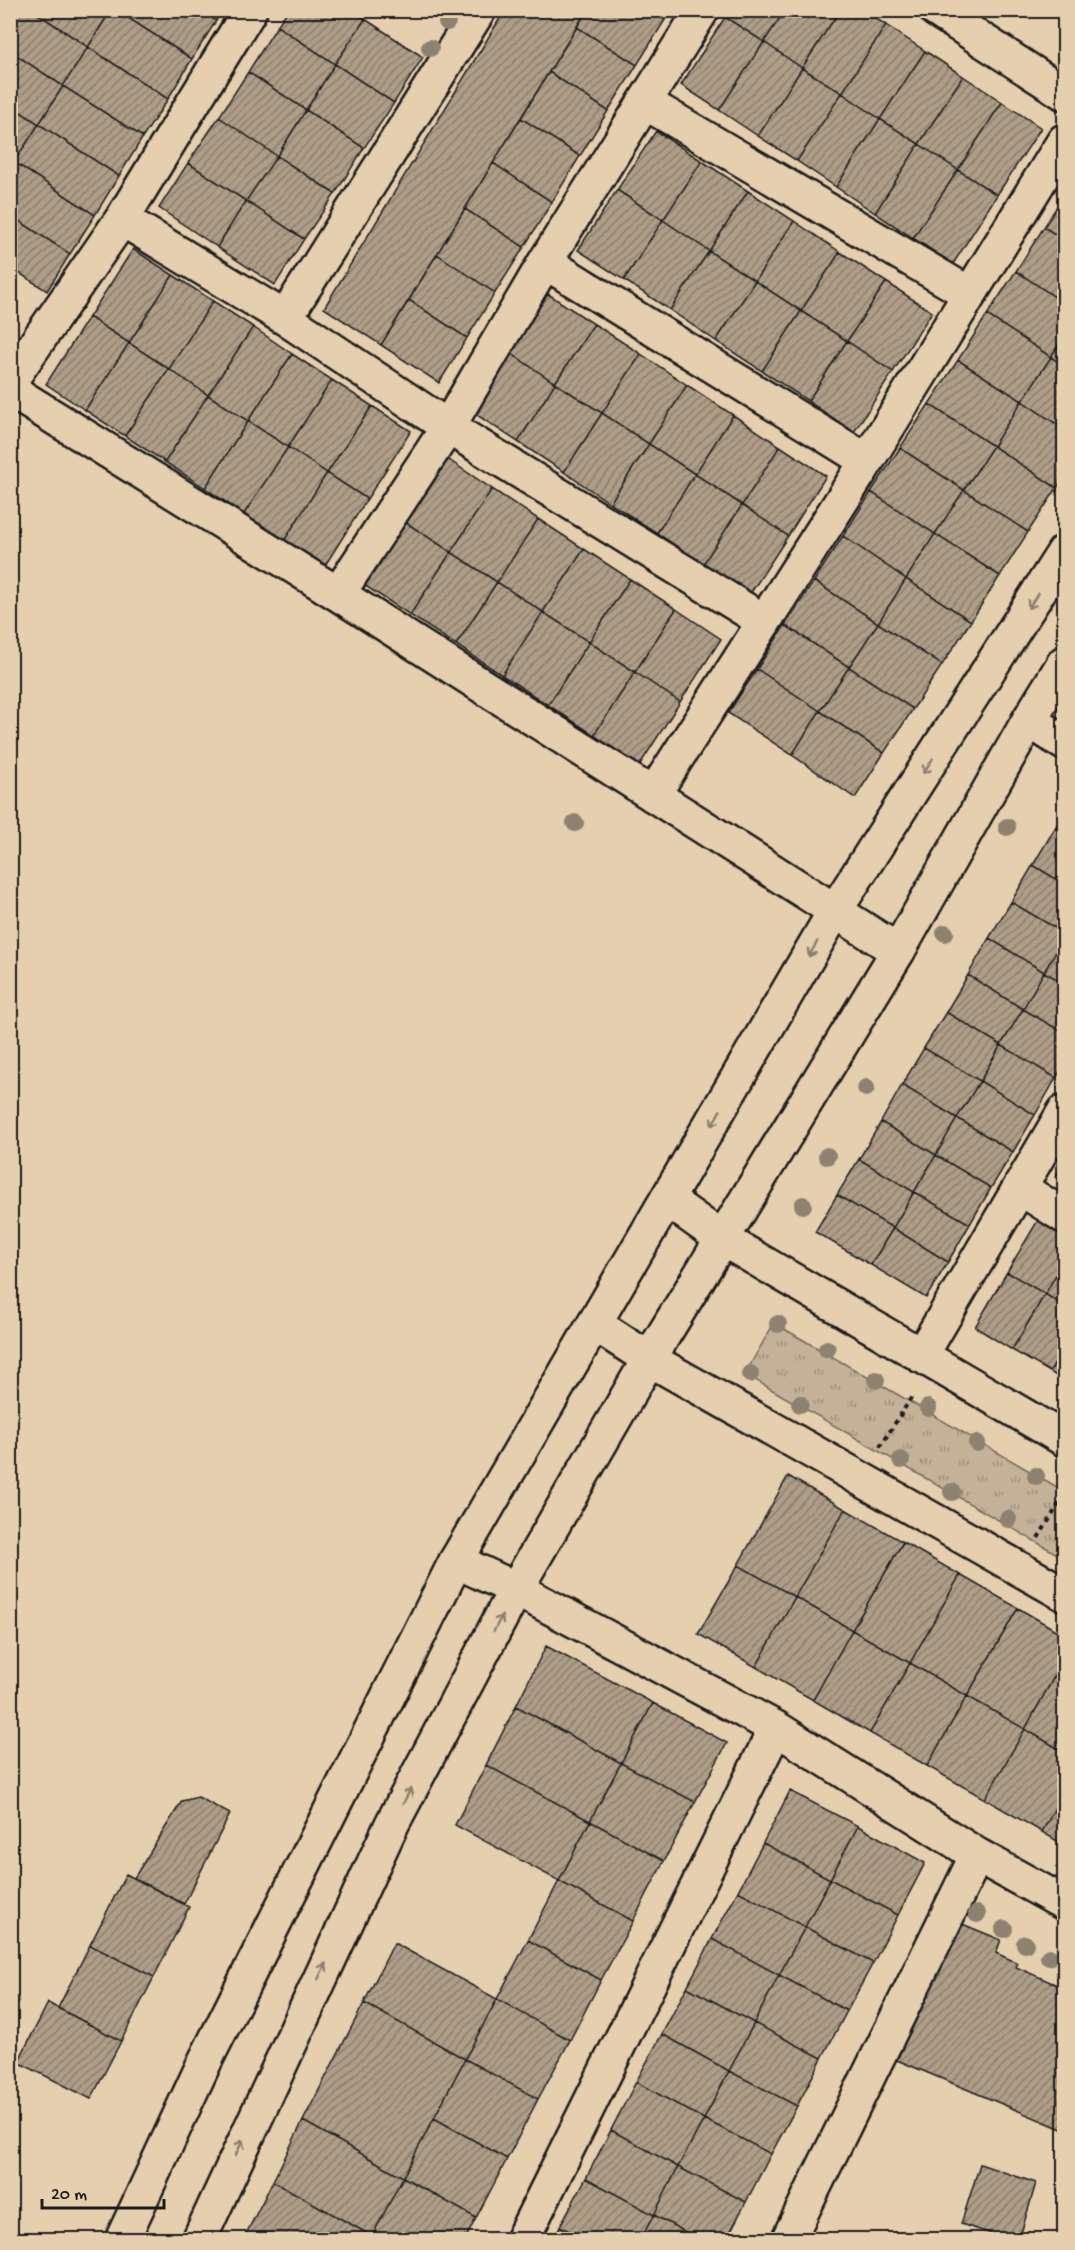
<svg xmlns="http://www.w3.org/2000/svg" width="1075" height="2250" font-family="'Gochi Hand',sans-serif">
<defs>
<pattern id="grass-tufts" width="24" height="20" patternUnits="userSpaceOnUse" patternTransform="scale(1.5)"><rect width="24" height="20" fill="#c5b197"/><path d="M3 7l-1-3M5 7V3M7 7l1-3M15 17l-1-3M17 17v-4M19 17l1-3" fill="none" stroke="#9f8f7a"/></pattern>
<pattern id="building-hatch" width="6" height="6" patternUnits="userSpaceOnUse" patternTransform="scale(1.5)"><rect width="6" height="6" fill="#ae9d87"/><path d="M-1 1l2-2M0 6l6-6M5 7l2-2" fill="none" stroke="#8d7f6e"/></pattern>
</defs>
<rect width="100%" height="100%" fill="#e6cfaf"/>
<filter id="ink" filterUnits="userSpaceOnUse"><feTurbulence type="fractalNoise" baseFrequency=".0167" numOctaves="2"/><feDisplacementMap in="SourceGraphic" scale="12" xChannelSelector="R" yChannelSelector="G"/><feConvolveMatrix kernelMatrix="1 2 1 2 8 2 1 2 1" color-interpolation-filters="sRGB"/></filter>
<g filter="url(#ink)">
<path fill="url(#grass-tufts)" stroke="#70665a" stroke-width="1.5" d="M 774,1323 L 1064,1491 L 1064,1558 L 745,1374 Z"/>
<path fill="url(#building-hatch)" stroke="#1c1c1c" stroke-width="1.5" d="M 10,10 L 32,10 L 88,47 L 63,86 L 10,51 Z
M 32,10 L 111,10 L 88,47 Z
M 111,10 L 116,10 L 192,59 L 168,99 L 88,47 Z
M 116,10 L 200,10 L 216,21 L 192,59 Z
M 200,10 L 223,10 L 216,21 Z
M 288,10 L 352,10 L 365,19 L 335,64 L 277,26 Z
M 505,10 L 587,10 L 381,345 L 324,308 Z
M 587,10 L 650,10 L 665,20 L 637,65 L 577,27 Z
M 650,10 L 671,10 L 665,20 Z
M 729,10 L 785,10 L 764,42 L 725,17 Z
M 785,10 L 840,10 L 802,68 L 764,42 Z
M 840,10 L 863,10 L 886,25 L 842,93 L 802,68 Z
M 725,17 L 764,42 L 719,110 L 681,85 Z
M 365,19 L 423,57 L 394,103 L 335,64 Z
M 886,25 L 925,51 L 880,119 L 842,93 Z
M 277,26 L 335,64 L 306,110 L 248,72 Z
M 577,27 L 637,65 L 608,111 L 549,72 Z
M 764,42 L 802,68 L 758,136 L 719,110 Z
M 88,47 L 168,99 L 143,137 L 63,86 Z
M 10,51 L 63,86 L 39,124 L 10,105 Z
M 925,51 L 963,76 L 919,144 L 880,119 Z
M 335,64 L 394,103 L 364,148 L 306,110 Z
M 802,68 L 842,93 L 797,161 L 758,136 Z
M 248,72 L 306,110 L 277,156 L 219,117 Z
M 549,72 L 608,111 L 580,156 L 521,118 Z
M 963,76 L 1002,102 L 958,170 L 919,144 Z
M 63,86 L 143,137 L 119,176 L 39,124 Z
M 842,93 L 880,119 L 836,187 L 797,161 Z
M 1002,102 L 1041,128 L 997,195 L 958,170 Z
M 10,105 L 39,124 L 14,162 L 10,160 Z
M 306,110 L 364,148 L 335,194 L 277,156 Z
M 219,117 L 277,156 L 246,201 L 188,163 Z
M 521,118 L 580,156 L 552,202 L 493,163 Z
M 880,119 L 919,144 L 875,213 L 836,187 Z
M 39,124 L 119,176 L 95,215 L 14,162 Z
M 656,131 L 702,161 L 663,220 L 617,190 Z
M 919,144 L 958,170 L 913,238 L 875,213 Z
M 277,156 L 335,194 L 304,239 L 246,201 Z
M 702,161 L 748,191 L 709,251 L 663,220 Z
M 14,162 L 95,215 L 70,254 L 10,215 L 10,168 Z
M 188,163 L 246,201 L 217,247 L 159,208 Z
M 493,163 L 552,202 L 524,247 L 465,209 Z
M 958,170 L 997,195 L 953,264 L 913,238 Z
M 617,190 L 663,220 L 624,280 L 578,250 Z
M 748,191 L 794,221 L 755,281 L 709,251 Z
M 1064,195 L 1064,240 L 1044,227 Z
M 246,201 L 304,239 L 275,285 L 217,247 Z
M 465,209 L 524,247 L 495,293 L 437,254 Z
M 10,215 L 70,254 L 47,291 L 10,267 Z
M 663,220 L 709,251 L 670,310 L 624,280 Z
M 794,221 L 840,252 L 801,311 L 755,281 Z
M 1044,227 L 1064,240 L 1064,303 L 1016,271 Z
M 133,249 L 173,275 L 129,343 L 89,317 Z
M 709,251 L 755,281 L 716,341 L 670,310 Z
M 840,252 L 886,282 L 847,341 L 801,311 Z
M 437,254 L 495,293 L 467,338 L 409,300 Z
M 1016,271 L 1064,303 L 1064,336 L 1051,357 L 987,315 Z
M 173,275 L 213,301 L 169,369 L 129,343 Z
M 755,281 L 801,311 L 762,371 L 716,341 Z
M 886,282 L 932,312 L 893,372 L 847,341 Z
M 548,294 L 594,324 L 555,383 L 509,352 Z
M 409,300 L 467,338 L 439,383 L 381,345 Z
M 213,301 L 253,327 L 208,395 L 169,369 Z
M 801,311 L 847,341 L 808,401 L 762,371 Z
M 987,315 L 1051,357 L 1022,401 L 958,360 Z
M 89,317 L 129,343 L 85,410 L 46,384 Z
M 594,324 L 641,354 L 602,413 L 555,383 Z
M 253,327 L 292,354 L 248,421 L 208,395 Z
M 1064,336 L 1064,366 L 1051,357 Z
M 847,341 L 893,372 L 854,432 L 808,401 Z
M 129,343 L 169,369 L 125,436 L 85,410 Z
M 509,352 L 555,383 L 518,442 L 471,411 Z
M 292,354 L 332,380 L 288,447 L 248,421 Z
M 641,354 L 687,385 L 649,444 L 602,413 Z
M 1051,357 L 1064,366 L 1064,429 L 1022,401 Z
M 958,360 L 1022,401 L 993,446 L 929,404 Z
M 169,369 L 208,395 L 165,462 L 125,436 Z
M 332,380 L 372,406 L 327,473 L 288,447 Z
M 555,383 L 602,413 L 564,472 L 518,442 Z
M 687,385 L 733,415 L 695,474 L 649,444 Z
M 208,395 L 248,421 L 205,488 L 165,462 Z
M 1022,401 L 1064,429 L 1064,476 L 1057,488 L 993,446 Z
M 929,404 L 993,446 L 964,490 L 900,448 Z
M 372,406 L 411,431 L 367,499 L 327,473 Z
M 602,413 L 649,444 L 610,503 L 564,472 Z
M 733,415 L 780,446 L 742,505 L 695,474 Z
M 248,421 L 288,447 L 244,514 L 205,488 Z
M 649,444 L 695,474 L 657,533 L 610,503 Z
M 780,446 L 826,476 L 788,536 L 742,505 Z
M 993,446 L 1057,488 L 1028,532 L 964,490 Z
M 288,447 L 327,473 L 284,541 L 244,514 Z
M 900,448 L 964,490 L 935,534 L 871,492 Z
M 446,458 L 492,489 L 451,552 L 405,522 Z
M 327,473 L 367,499 L 324,567 L 284,541 Z
M 695,474 L 742,505 L 703,564 L 657,533 Z
M 492,489 L 538,519 L 497,582 L 451,552 Z
M 964,490 L 1028,532 L 1000,576 L 935,534 Z
M 871,492 L 935,534 L 906,579 L 843,536 Z
M 742,505 L 788,536 L 750,594 L 703,564 Z
M 538,519 L 584,549 L 543,612 L 497,582 Z
M 405,522 L 451,552 L 410,615 L 364,585 Z
M 935,534 L 1000,576 L 971,621 L 906,579 Z
M 843,536 L 906,579 L 878,623 L 814,581 Z
M 584,549 L 630,579 L 589,642 L 543,612 Z
M 451,552 L 497,582 L 456,645 L 410,615 Z
M 630,579 L 676,609 L 635,672 L 589,642 Z
M 906,579 L 971,621 L 942,665 L 878,623 Z
M 814,581 L 878,623 L 849,667 L 785,625 Z
M 497,582 L 543,612 L 502,675 L 456,645 Z
M 676,609 L 721,639 L 680,702 L 635,672 Z
M 543,612 L 589,642 L 548,705 L 502,675 Z
M 878,623 L 942,665 L 913,709 L 849,667 Z
M 785,625 L 849,667 L 820,711 L 757,669 Z
M 589,642 L 635,672 L 594,735 L 548,705 Z
M 849,667 L 913,709 L 884,753 L 820,711 Z
M 757,669 L 820,711 L 792,755 L 728,713 Z
M 635,672 L 680,702 L 639,766 L 594,735 Z
M 820,711 L 884,753 L 855,798 L 792,755 Z
M 1064,812 L 1064,834 L 1055,828 Z
M 1055,828 L 1064,834 L 1064,884 L 1033,865 Z
M 1033,865 L 1064,884 L 1064,933 L 1011,902 Z
M 1011,902 L 1064,933 L 1064,938 L 1044,972 L 989,938 Z
M 989,938 L 1044,972 L 1023,1009 L 968,975 Z
M 1064,938 L 1064,983 L 1044,972 Z
M 1044,972 L 1064,983 L 1064,1033 L 1023,1009 Z
M 968,975 L 1023,1009 L 1001,1045 L 946,1012 Z
M 1023,1009 L 1064,1033 L 1064,1064 L 1056,1078 L 1001,1045 Z
M 946,1012 L 1001,1045 L 980,1081 L 924,1048 Z
M 1001,1045 L 1056,1078 L 1035,1115 L 980,1081 Z
M 924,1048 L 980,1081 L 957,1118 L 902,1085 Z
M 980,1081 L 1035,1115 L 1013,1152 L 957,1118 Z
M 902,1085 L 957,1118 L 936,1155 L 881,1122 Z
M 957,1118 L 1013,1152 L 991,1188 L 936,1155 Z
M 881,1122 L 936,1155 L 914,1192 L 859,1159 Z
M 936,1155 L 991,1188 L 970,1224 L 914,1192 Z
M 859,1159 L 914,1192 L 893,1228 L 837,1195 Z
M 1064,1161 L 1064,1183 L 1055,1177 Z
M 914,1192 L 970,1224 L 948,1262 L 893,1228 Z
M 837,1195 L 893,1228 L 871,1265 L 815,1232 Z
M 1040,1217 L 1064,1232 L 1064,1261 L 1045,1294 L 1007,1272 Z
M 893,1228 L 948,1262 L 926,1298 L 871,1265 Z
M 1064,1261 L 1064,1306 L 1045,1294 Z
M 1007,1272 L 1045,1294 L 1012,1350 L 975,1327 Z
M 1045,1294 L 1064,1306 L 1064,1347 L 1050,1372 L 1012,1350 Z
M 1064,1347 L 1064,1381 L 1050,1372 Z
M 788,1476 L 845,1509 L 795,1597 L 738,1565 Z
M 845,1509 L 903,1542 L 852,1630 L 795,1597 Z
M 903,1542 L 960,1575 L 910,1663 L 852,1630 Z
M 738,1565 L 795,1597 L 756,1667 L 698,1634 Z
M 960,1575 L 1018,1608 L 967,1696 L 910,1663 Z
M 795,1597 L 852,1630 L 813,1700 L 756,1667 Z
M 1018,1608 L 1064,1635 L 1064,1659 L 1025,1729 L 967,1696 Z
M 852,1630 L 910,1663 L 870,1733 L 813,1700 Z
M 546,1646 L 653,1703 L 621,1763 L 516,1706 Z
M 1064,1659 L 1064,1752 L 1025,1729 Z
M 910,1663 L 967,1696 L 927,1766 L 870,1733 Z
M 967,1696 L 1025,1729 L 985,1799 L 927,1766 Z
M 653,1703 L 727,1743 L 695,1802 L 621,1763 Z
M 516,1706 L 621,1763 L 590,1821 L 486,1765 Z
M 1025,1729 L 1064,1752 L 1064,1792 L 1042,1832 L 985,1799 Z
M 621,1763 L 695,1802 L 664,1861 L 590,1821 Z
M 486,1765 L 590,1821 L 559,1881 L 455,1825 Z
M 790,1791 L 858,1826 L 830,1879 L 763,1843 Z
M 1064,1792 L 1064,1845 L 1042,1832 Z
M 198,1797 L 230,1814 L 184,1904 L 134,1878 L 182,1801 Z
M 590,1821 L 664,1861 L 633,1921 L 559,1881 Z
M 858,1826 L 925,1863 L 898,1915 L 830,1879 Z
M 763,1843 L 830,1879 L 805,1927 L 738,1891 Z
M 126,1874 L 189,1907 L 154,1977 L 90,1945 Z
M 830,1879 L 898,1915 L 873,1963 L 805,1927 Z
M 559,1881 L 633,1921 L 601,1980 L 528,1940 Z
M 738,1891 L 805,1927 L 779,1975 L 712,1939 Z
M 955,1921 L 1001,1940 L 996,1953 L 1018,1963 L 1016,1967 L 1064,1988 L 1064,2130 L 897,2060 Z
M 805,1927 L 873,1963 L 847,2011 L 779,1975 Z
M 712,1939 L 779,1975 L 754,2023 L 687,1987 Z
M 528,1940 L 601,1980 L 570,2040 L 497,1999 Z
M 394,1943 L 497,1999 L 465,2059 L 364,2003 Z
M 90,1945 L 154,1977 L 121,2041 L 58,2008 Z
M 779,1975 L 847,2011 L 822,2058 L 754,2023 Z
M 687,1987 L 754,2023 L 729,2071 L 662,2034 Z
M 497,1999 L 570,2040 L 538,2099 L 465,2059 Z
M 48,2003 L 121,2041 L 91,2099 L 18,2062 Z
M 364,2003 L 465,2059 L 403,2177 L 303,2121 Z
M 754,2023 L 822,2058 L 797,2106 L 729,2071 Z
M 662,2034 L 729,2071 L 704,2119 L 636,2082 Z
M 465,2059 L 538,2099 L 507,2159 L 434,2118 Z
M 729,2071 L 797,2106 L 771,2154 L 704,2119 Z
M 636,2082 L 704,2119 L 678,2167 L 611,2130 Z
M 434,2118 L 507,2159 L 476,2218 L 403,2177 Z
M 704,2119 L 771,2154 L 746,2202 L 678,2167 Z
M 303,2121 L 403,2177 L 372,2236 L 273,2181 Z
M 611,2130 L 678,2167 L 654,2215 L 586,2178 Z
M 980,2164 L 1036,2183 L 1019,2240 L 1010,2240 L 961,2224 Z
M 678,2167 L 746,2202 L 726,2240 L 700,2240 L 654,2215 Z
M 403,2177 L 476,2218 L 465,2240 L 370,2240 Z
M 586,2178 L 654,2215 L 640,2240 L 585,2240 L 560,2226 Z
M 273,2181 L 372,2236 L 370,2240 L 243,2240 Z
M 654,2215 L 700,2240 L 640,2240 Z
M 560,2226 L 585,2240 L 553,2240 Z"/>
<g fill="none" stroke-linecap="round" stroke-linejoin="round">
<defs>
<path id="street" d="M 936,10 L 1064,93
M 646,103 L 968,293
M 122,219 L 285,318 L 448,427 L 762,620
M 545,262 L 867,461
M 285,318 L 479,10
M 10,381 L 122,219 L 250,10
M 10,390 L 338,594 L 898,951
M 338,594 L 448,427 L 545,262 L 702,10
M 1029,720 L 1064,743
M 653,795 L 867,461 L 1064,141
M 1020,1188 L 1064,1216
M 668,1200 L 724,1240 L 1064,1439
M 595,1324 L 649,1359 L 1064,1594
M 921,1356 L 1064,1112
M 456,1561 L 516,1589 L 776,1728 L 977,1855 L 1064,1903
M 522,2240 L 776,1728
M 788,2240 L 977,1855"/>
<path id="secondary" d="M 122,2240 L 205,2061 L 456,1561 L 836,909 L 1064,552
M 199,2240 L 392,1824 L 516,1589 L 649,1359 L 898,951 L 1029,720 L 1064,663"/>
</defs>
<use href="#street" stroke="#1c1c1c" stroke-width="38"/>
<use href="#secondary" stroke="#1c1c1c" stroke-width="38"/>
<path stroke="#1c1c1c" stroke-width="4" stroke-dasharray="4.5 4.5" stroke-linecap="butt" d="M 880,1447 L 913,1395
M 1038,1538 L 1064,1496"/>
<use href="#street" stroke="#e6cfaf" stroke-width="33"/>
<use href="#secondary" stroke="#e6cfaf" stroke-width="33"/>
</g>
<g fill="#8e816f">
<circle cx="447" cy="22" r="9"/>
<circle cx="430" cy="48" r="9"/>
<circle cx="575" cy="823" r="9"/>
<circle cx="1007" cy="827" r="9"/>
<circle cx="945" cy="933" r="9"/>
<circle cx="866" cy="1088" r="9"/>
<circle cx="827" cy="1156" r="9"/>
<circle cx="803" cy="1205" r="9"/>
<circle cx="778" cy="1324" r="9"/>
<circle cx="827" cy="1349" r="9"/>
<circle cx="750" cy="1374" r="9"/>
<circle cx="876" cy="1380" r="9"/>
<circle cx="800" cy="1404" r="9"/>
<circle cx="928" cy="1408" r="9"/>
<circle cx="977" cy="1443" r="9"/>
<circle cx="901" cy="1460" r="9"/>
<circle cx="1036" cy="1476" r="9"/>
<circle cx="952" cy="1492" r="9"/>
<circle cx="1008" cy="1519" r="9"/>
<circle cx="977" cy="1914" r="9"/>
<circle cx="1004" cy="1929" r="9"/>
<circle cx="1025" cy="1944" r="9"/>
<circle cx="1049" cy="1957" r="9"/>
</g>
<defs><path id="oneway-shaft" d="M-6 0H5M1.5-3L5.5 0L1.5 3" fill="none" stroke-width="1.6" stroke-linecap="round" stroke-linejoin="round" transform="scale(1.5)"/></defs>
<g stroke="#8b7e6d">
<use href="#oneway-shaft" transform="translate(1033 601) rotate(123)"/>
<use href="#oneway-shaft" transform="translate(928 766) rotate(123)"/>
<use href="#oneway-shaft" transform="translate(813 949) rotate(120)"/>
<use href="#oneway-shaft" transform="translate(716 1118) rotate(120)"/>
<use href="#oneway-shaft" transform="translate(498 1623) rotate(-62)"/>
<use href="#oneway-shaft" transform="translate(407 1796) rotate(-62)"/>
<use href="#oneway-shaft" transform="translate(322 1971) rotate(-65)"/>
<use href="#oneway-shaft" transform="translate(239 2148) rotate(-65)"/>
</g>
</g>
<rect width="1075" height="2250" fill="none" stroke="#e6cfaf" stroke-width="36"/>
<rect x="18" y="18" width="1039" height="2214" fill="none" stroke="#1c1c1c" stroke-width="2" filter="url(#ink)"/>
<path d="M42 2199v9h122v-9" fill="none" stroke="#1c1c1c" stroke-width="3"/>
<text x="51" y="2199" font-size="18" fill="#1c1c1c" stroke="#e6cfaf" stroke-width="4.5" paint-order="stroke">20 m</text>
</svg>
